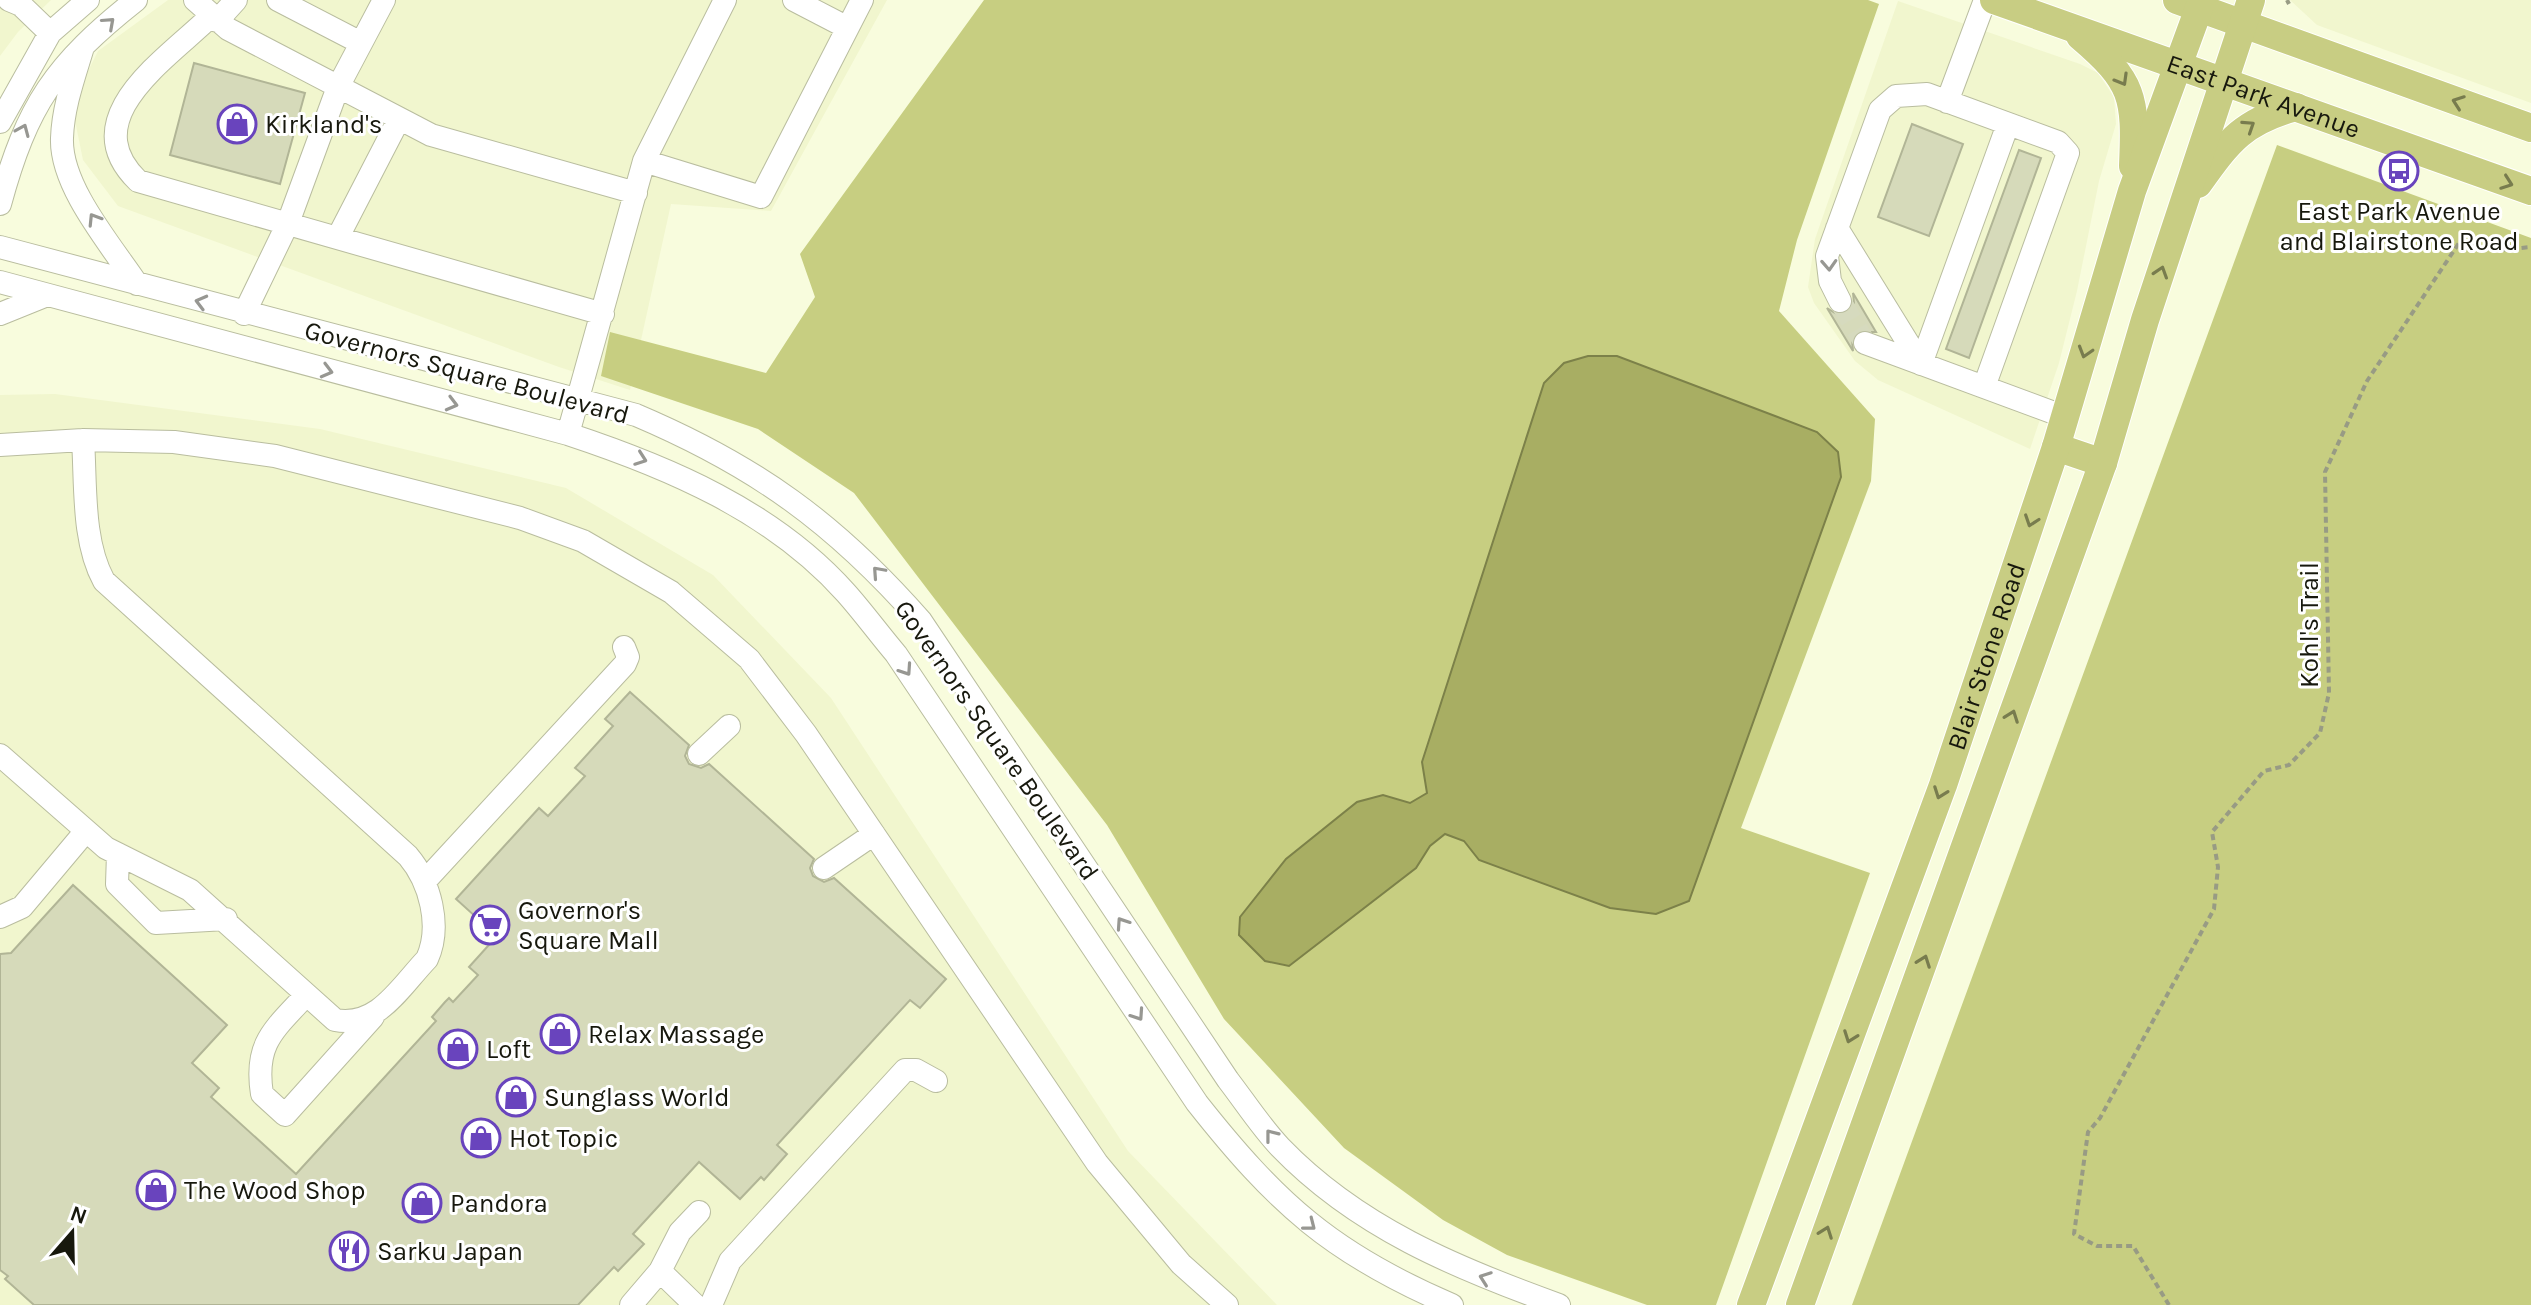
<svg xmlns="http://www.w3.org/2000/svg" width="2531" height="1305" font-family="Karla,sans-serif">
<rect width="100%" height="100%" fill="#f8fcdd"/>
<path fill="#f1f6ce" d="M 0,0 L 51,0 L 18,32 L 0,56 Z
M 168,0 L 887,0 L 771,211 L 671,204 L 630,390 L 559,367 L 118,206 L 83,160 L 73,111 L 82,83 L 98,51 Z
M 2290,0 L 2531,0 L 2531,103 L 2317,25 Z
M 1898,1 L 2080,64 L 2098,73 L 2114,97 L 2116,124 L 2099,181 L 2077,291 L 2059,363 L 2030,449 L 1878,380 L 1855,361 L 1814,303 L 1808,287 L 1815,239 Z
M 55,394 L 320,429 L 566,488 L 713,575 L 831,698 L 1128,1151 L 1277,1305 L 0,1305 L 0,395 Z"/>
<path fill="#c7ce81" d="M 984,0 L 1868,0 L 1879,4 L 1797,240 L 1779,311 L 1875,419 L 1871,481 L 1741,828 L 1870,873 L 1716,1305 L 1647,1305 L 1507,1255 L 1443,1220 L 1344,1148 L 1224,1019 L 1107,825 L 854,493 L 758,429 L 601,376 L 610,332 L 766,373 L 815,297 L 800,254 Z
M 2277,145 L 2531,238 L 2531,1305 L 1852,1305 Z"/>
<path fill="#a8ae63" stroke="#7c8149" stroke-width="2" d="M 1588,356 L 1617,356 L 1817,432 L 1838,452 L 1841,477 L 1689,901 L 1656,914 L 1610,908 L 1479,860 L 1464,841 L 1445,834 L 1430,846 L 1416,868 L 1289,966 L 1265,961 L 1239,935 L 1240,917 L 1286,859 L 1357,802 L 1383,795 L 1410,803 L 1427,793 L 1422,762 L 1544,383 L 1564,363 Z"/>
<path fill="#d6daba" stroke="#b1b596" stroke-width="2" d="M 194,63 L 305,93 L 280,184 L 170,155 Z
M 1912,124 L 1963,144 L 1929,236 L 1878,217 Z
M 2019,150 L 2041,158 L 1969,358 L 1946,349 Z
M 1853,293 L 1876,332 L 1857,332 L 1852,339 L 1853,351 L 1827,308 L 1838,315 L 1847,313 L 1854,303 Z
M 630,692 L 689,745 L 685,756 L 689,764 L 701,768 L 709,764 L 814,859 L 810,868 L 813,876 L 824,882 L 834,878 L 946,979 L 920,1008 L 910,1000 L 777,1145 L 787,1154 L 764,1180 L 761,1177 L 740,1199 L 699,1162 L 633,1234 L 644,1244 L 618,1271 L 614,1267 L 578,1305 L 34,1305 L 5,1279 L 8,1276 L 0,1270 L 0,954 L 11,953 L 73,885 L 227,1025 L 192,1063 L 219,1088 L 211,1097 L 296,1174 L 436,1021 L 432,1017 L 445,1002 L 449,998 L 453,1002 L 478,975 L 469,967 L 497,936 L 456,899 L 539,808 L 548,816 L 585,776 L 575,768 L 613,726 L 605,719 Z"/>
<g fill="none" stroke-linecap="round" stroke-linejoin="round">
<path stroke="#d6dabe" stroke-width="22" stroke-dasharray="22 11" stroke-linecap="butt" d="M 1840,301 L 1865,343"/>
<defs>
<path id="minor" d="M 9,0 L 21,5 L 50,33
M 195,0 L 228,29 L 431,135 L 636,193
M 278,0 L 361,43
M 794,0 L 846,27
M 211,16 C 167,59 73,118 138,181 L 603,314
M 217,21 L 236,0
M 83,47 C 74,77 63,107 62,138 C 60,186 111,245 137,284
M 1947,102 L 1985,0
M 0,122 L 50,33 L 88,0
M 644,161 L 761,197 L 862,0
M 0,204 C 27,105 55,64 136,0
M 1837,228 L 1921,364
M 338,237 L 399,119
M 0,247 L 636,415 C 756,466 835,523 921,621 L 1228,1080 C 1245,1102 1261,1127 1280,1147 C 1357,1227 1456,1268 1559,1305
M 0,282 L 568,434 C 668,467 773,511 846,593 C 863,612 879,634 896,654 L 1197,1103 C 1276,1203 1332,1254 1452,1305
M 1840,301 L 1830,281 L 1827,256 L 1880,110 L 1896,96 L 1927,94 L 2058,142 L 2068,153 L 1984,387
M 0,314 L 47,295
M 244,314 L 288,223 L 338,87 L 384,0
M 1865,343 L 2065,417
M 1921,364 L 2008,124
M 568,434 L 644,161 L 725,0
M 0,445 L 83,440 L 174,442 L 275,456 L 520,518 L 583,541 L 671,592 L 749,659 L 806,734 L 1097,1163 L 1181,1264 L 1227,1305
M 699,754 L 729,726
M 0,755 L 106,848 L 190,890 L 335,1020 C 378,1028 400,987 427,959 C 442,926 430,882 408,856 L 104,581 C 82,541 86,485 83,440
M 118,854 L 117,884 L 156,923 L 226,919
M 824,868 L 874,834
M 425,881 L 625,664 L 628,657 L 624,647
M 0,917 L 22,907 L 85,832
M 306,995 C 274,1030 254,1043 262,1094 L 285,1115 L 373,1017
M 660,1271 L 680,1232 L 699,1212
M 631,1305 L 660,1271 L 695,1305
M 711,1305 L 730,1261 L 905,1070 L 916,1070 L 936,1081"/>
<g id="major">
<path id="s1" d="M 1994,0 L 2531,191"/>
<path d="M 2177,0 L 2531,128"/>
<path d="M 2080,36 C 2134,82 2136,97 2133,166"/>
<path d="M 2198,184 C 2229,140 2244,121 2296,107"/>
<path d="M 2056,447 L 2103,463"/>
<path id="s2" d="M 1751,1305 L 1943,785 L 2056,447 L 2132,191 L 2202,0"/>
<path d="M 1800,1305 L 2103,463 L 2145,320 L 2251,0"/>
</g>
</defs>
<use href="#minor" stroke="#b9bd9f" stroke-width="24"/>
<use href="#major" stroke="#fff" stroke-width="30"/>
<path stroke="#989b84" stroke-width="4" stroke-dasharray="6 4" stroke-linecap="butt" d="M 2287,0 L 2289,4
M 2169,1305 L 2133,1246 L 2097,1246 L 2074,1234 L 2088,1132 L 2100,1118 L 2214,909 L 2218,867 L 2212,832 L 2264,771 L 2289,765 L 2320,733 L 2329,693 L 2325,472 L 2367,381 L 2459,243 L 2500,250 L 2531,247"/>
<use href="#minor" stroke="#fff" stroke-width="22"/>
<use href="#major" stroke="#c8cd83" stroke-width="28"/>
</g>
<defs><path id="oneway-chevron" d="M-2-3.5L2.5 0L-2 3.5" fill="none" stroke-width="1.6" stroke-linecap="round" stroke-linejoin="round" transform="scale(2)"/></defs>
<g stroke="#979792">
<use href="#oneway-chevron" transform="translate(109 23) rotate(-42)"/>
<use href="#oneway-chevron" transform="translate(23 130) rotate(-67)"/>
<use href="#oneway-chevron" transform="translate(94 219) rotate(-122)"/>
<use href="#oneway-chevron" transform="translate(1829 265) rotate(87)"/>
<use href="#oneway-chevron" transform="translate(201 302) rotate(-165)"/>
<use href="#oneway-chevron" transform="translate(327 371) rotate(15)"/>
<use href="#oneway-chevron" transform="translate(452 404) rotate(15)"/>
<use href="#oneway-chevron" transform="translate(641 459) rotate(20)"/>
<use href="#oneway-chevron" transform="translate(878 572) rotate(-132)"/>
<use href="#oneway-chevron" transform="translate(906 670) rotate(56)"/>
<use href="#oneway-chevron" transform="translate(1122 923) rotate(-124)"/>
<use href="#oneway-chevron" transform="translate(1138 1015) rotate(56)"/>
<use href="#oneway-chevron" transform="translate(1271 1135) rotate(-128)"/>
<use href="#oneway-chevron" transform="translate(1310 1225) rotate(38)"/>
<use href="#oneway-chevron" transform="translate(1485 1278) rotate(-160)"/>
</g>
<g stroke="#787c4e">
<use href="#oneway-chevron" transform="translate(2122 80) rotate(60)"/>
<use href="#oneway-chevron" transform="translate(2458 102) rotate(-160)"/>
<use href="#oneway-chevron" transform="translate(2249 126) rotate(-33)"/>
<use href="#oneway-chevron" transform="translate(2507 183) rotate(20)"/>
<use href="#oneway-chevron" transform="translate(2161 272) rotate(-72)"/>
<use href="#oneway-chevron" transform="translate(2085 352) rotate(107)"/>
<use href="#oneway-chevron" transform="translate(2031 521) rotate(109)"/>
<use href="#oneway-chevron" transform="translate(2012 716) rotate(-70)"/>
<use href="#oneway-chevron" transform="translate(1940 793) rotate(110)"/>
<use href="#oneway-chevron" transform="translate(1924 961) rotate(-70)"/>
<use href="#oneway-chevron" transform="translate(1850 1037) rotate(110)"/>
<use href="#oneway-chevron" transform="translate(1826 1232) rotate(-70)"/>
</g>
<defs>
<symbol id="shop-ring" viewBox="-11 -11 22 22"><circle r="9.5" fill="#fff" stroke="#6944bd" stroke-width="1.5"/><path d="M-5-2.5h2.3a2.7 3.5 0 0 1 5.4 0H5L5.5 6h-11ZM-1.5-2.5h3a1.5 2.3 0 0 0-3 0Z" fill="#6944bd"/></symbol>
<symbol id="bus-ring" viewBox="-11 -11 22 22"><circle r="9.5" fill="#fff" stroke="#6944bd" stroke-width="1.5"/><path d="M-5-6H5V4H4V6H2V4H-2V6H-4V4H-5ZM-3.5-4V0h7V-4ZM-3.5 1.2v1.5H-2V1.2ZM2 1.2v1.5H3.5V1.2Z" fill="#6944bd"/></symbol>
<symbol id="supermarket-ring" viewBox="-11 -11 22 22"><circle r="9.5" fill="#fff" stroke="#6944bd" stroke-width="1.5"/><path d="M-6-5.5h2.5l.6 2H6L4.5 2H-2.5L-4.4-4H-6ZM-1.5 3.2a1.3 1.3 0 1 0 .1 0ZM3 3.2a1.3 1.3 0 1 0 .1 0Z" fill="#6944bd"/></symbol>
<symbol id="restaurant-ring" viewBox="-11 -11 22 22"><circle r="9.5" fill="#fff" stroke="#6944bd" stroke-width="1.5"/><path d="M-5-6h1v4h1v-4h1v4h1v-4h1v5L-1.5 .5V6h-2V.5L-5-1ZM5-6V6H3V1.5H1.5Q1.5-4 5-6Z" fill="#6944bd"/></symbol>
</defs>
<g fill-rule="evenodd">
<use href="#shop-ring" x="215" y="102" width="44" height="44"/>
<use href="#bus-ring" x="2377" y="149" width="44" height="44"/>
<use href="#supermarket-ring" x="468" y="903" width="44" height="44"/>
<use href="#shop-ring" x="538" y="1012" width="44" height="44"/>
<use href="#shop-ring" x="436" y="1027" width="44" height="44"/>
<use href="#shop-ring" x="494" y="1075" width="44" height="44"/>
<use href="#shop-ring" x="459" y="1116" width="44" height="44"/>
<use href="#shop-ring" x="134" y="1168" width="44" height="44"/>
<use href="#shop-ring" x="400" y="1181" width="44" height="44"/>
<use href="#restaurant-ring" x="327" y="1229" width="44" height="44"/>
</g>
<g text-anchor="middle" stroke-width="6" stroke-linejoin="round" paint-order="stroke">
<g font-size="26" fill="#17180d" stroke="#fff">
<text dy="9" stroke="none"><textPath href="#s1" startOffset="286">East Park Avenue</textPath></text>
<text transform="translate(467 372) rotate(15)" y="9">Governors Square Boulevard</text>
<text transform="translate(2309 625) rotate(-90)" y="9">Kohl's Trail</text>
<text dy="9" stroke="none"><textPath href="#s2" startOffset="690">Blair Stone Road</textPath></text>
<text transform="translate(997 740) rotate(55)" y="9">Governors Square Boulevard</text>
</g>
<g font-size="26" fill="#17180d" stroke="#fff" text-anchor="start">
<text x="265" y="133">Kirkland's</text>
<text x="2399" y="220" text-anchor="middle">East Park Avenue<tspan x="2399" dy="30">and Blairstone Road</tspan></text>
<text x="518" y="919">Governor's<tspan x="518" dy="30">Square Mall</tspan></text>
<text x="588" y="1043">Relax Massage</text>
<text x="486" y="1058">Loft</text>
<text x="544" y="1106">Sunglass World</text>
<text x="509" y="1147">Hot Topic</text>
<text x="184" y="1199">The Wood Shop</text>
<text x="450" y="1212">Pandora</text>
<text x="377" y="1260">Sarku Japan</text>
</g>
</g>
<g transform="translate(72 1233) rotate(20)" stroke="#ffffff" stroke-width="6" paint-order="stroke">
<path d="M0-6L14 30L0 20L-14 30Z" fill="#17180d"/>
<text y="-12" font-size="22" font-weight="bold" text-anchor="middle" fill="#17180d">N</text>
</g>
</svg>
